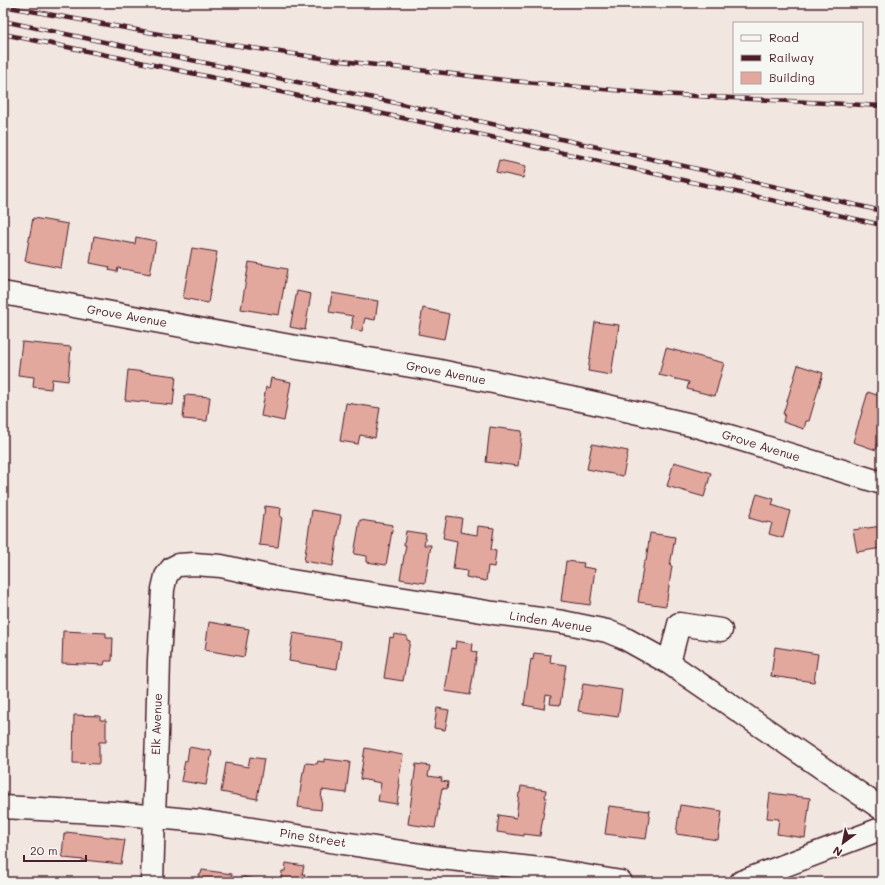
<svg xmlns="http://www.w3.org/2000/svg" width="885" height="885" font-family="Mali,sans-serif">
<rect width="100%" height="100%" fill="#f2e6e1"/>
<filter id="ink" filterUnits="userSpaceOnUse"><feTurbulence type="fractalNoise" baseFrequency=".025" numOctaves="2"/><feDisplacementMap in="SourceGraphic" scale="8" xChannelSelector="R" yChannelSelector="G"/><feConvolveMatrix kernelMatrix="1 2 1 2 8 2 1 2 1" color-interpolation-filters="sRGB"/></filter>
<g filter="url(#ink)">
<path fill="#e2a89e" stroke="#4a1f2b" d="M 499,160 L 526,166 L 523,178 L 496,172 Z
M 33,218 L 68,224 L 61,268 L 25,261 Z
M 94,236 L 135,244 L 136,237 L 156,241 L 150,274 L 118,268 L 117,272 L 109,270 L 110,267 L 90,263 Z
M 192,248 L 217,252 L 208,303 L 183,298 Z
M 249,262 L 287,269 L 279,315 L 241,309 Z
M 297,291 L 311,294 L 305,330 L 290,327 Z
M 332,293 L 378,301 L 375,320 L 365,318 L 362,331 L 351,329 L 353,321 L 352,321 L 353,316 L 329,312 Z
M 423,308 L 449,314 L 444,339 L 418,334 Z
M 595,322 L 619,325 L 611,375 L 588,371 Z
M 22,342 L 71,347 L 68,381 L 52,379 L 51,389 L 33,387 L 34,377 L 18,375 Z
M 666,348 L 724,363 L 715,396 L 687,389 L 689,382 L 659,375 Z
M 798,365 L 823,373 L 809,421 L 806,421 L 804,429 L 783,422 L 785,414 L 783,414 Z
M 128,370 L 176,376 L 173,405 L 125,400 Z
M 271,378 L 291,382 L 284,421 L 261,416 L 266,387 L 269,388 Z
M 868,392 L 882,397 L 882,429 L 876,450 L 853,442 Z
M 185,395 L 210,397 L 207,421 L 183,419 Z
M 346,403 L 380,408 L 375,438 L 360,435 L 358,444 L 340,441 Z
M 490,427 L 522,431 L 518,466 L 486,462 Z
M 592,444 L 628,451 L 623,476 L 587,469 Z
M 674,462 L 711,473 L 704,497 L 667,486 Z
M 757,494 L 774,499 L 772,505 L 790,511 L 783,538 L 769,534 L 772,523 L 767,522 L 767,523 L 749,518 Z
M 265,506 L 281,508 L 280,517 L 282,517 L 278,547 L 259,545 L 263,515 L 264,515 Z
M 312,510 L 341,515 L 333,566 L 304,561 Z
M 447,516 L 462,518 L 460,532 L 477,535 L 478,526 L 494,528 L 491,550 L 496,551 L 494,567 L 488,566 L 486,581 L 466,577 L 467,571 L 453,569 L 457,541 L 443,538 Z
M 360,520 L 393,525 L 386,565 L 367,562 L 367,556 L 354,554 Z
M 882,526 L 882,548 L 857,552 L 853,530 Z
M 406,531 L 426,534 L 424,545 L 431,545 L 425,583 L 400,579 L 406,545 L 404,545 Z
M 650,533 L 675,537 L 670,566 L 672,566 L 666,606 L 638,602 L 644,561 L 646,561 Z
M 566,561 L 584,563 L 583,567 L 595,569 L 590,605 L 561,601 Z
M 209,622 L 249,629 L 244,657 L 205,650 Z
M 63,631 L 106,633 L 106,638 L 113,638 L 112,661 L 105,661 L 104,665 L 62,663 Z
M 293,633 L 341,641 L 337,669 L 289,661 Z
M 394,634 L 407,636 L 407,640 L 410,641 L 403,681 L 384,678 L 390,637 L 393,638 Z
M 456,641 L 473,644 L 472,651 L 477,652 L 470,695 L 445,691 L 452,648 L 455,649 Z
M 775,647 L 818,654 L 814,682 L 771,676 Z
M 534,653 L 551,655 L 550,662 L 566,665 L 560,705 L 550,704 L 551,696 L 546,695 L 544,709 L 524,705 L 531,659 L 533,660 Z
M 583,684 L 622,690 L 618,717 L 578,711 Z
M 437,708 L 449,710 L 445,730 L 434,728 Z
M 74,715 L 100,716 L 100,720 L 106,720 L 106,742 L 99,742 L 99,764 L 73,763 Z
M 189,747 L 212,751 L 206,785 L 181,781 L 185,761 L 187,761 Z
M 365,748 L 403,755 L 398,784 L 400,784 L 397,804 L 378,801 L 381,783 L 360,779 Z
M 250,757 L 264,759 L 257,799 L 221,792 L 226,763 L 248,767 Z
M 324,759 L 350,762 L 346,793 L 322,790 L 321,799 L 322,799 L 321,810 L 298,807 L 303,772 L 304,772 L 306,763 L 317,764 L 318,761 L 324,762 Z
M 416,764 L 430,766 L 428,776 L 442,778 L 441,781 L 448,782 L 447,789 L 442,788 L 435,828 L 408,824 Z
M 521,786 L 546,790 L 545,797 L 546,797 L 540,836 L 524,834 L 524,836 L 497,832 L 499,815 L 516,818 L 519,793 L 520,793 Z
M 770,793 L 810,798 L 805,838 L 777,834 L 779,819 L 767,818 Z
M 680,805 L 722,811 L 718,840 L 676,834 Z
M 609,806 L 650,811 L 646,839 L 605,834 Z
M 66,832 L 117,838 L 117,839 L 125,840 L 121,864 L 64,858 L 64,857 L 62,856 L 64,834 L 66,834 Z
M 286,863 L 304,866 L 302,874 L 305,874 L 304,882 L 281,882 L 282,871 L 285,871 Z
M 202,870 L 232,874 L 231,882 L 192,882 L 192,879 L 198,881 L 199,874 L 201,874 Z
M 243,877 L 267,881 L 267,882 L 242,882 Z"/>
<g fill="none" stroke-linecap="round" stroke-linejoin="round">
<defs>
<path id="minor" d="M 3,293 L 285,345 L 435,370 L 590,402 L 696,426 L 749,442 L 882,483
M 669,663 L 679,624 L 721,630
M 3,807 L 114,813 L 200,821 L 441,858 L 550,870 L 621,882
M 152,882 L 154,816 L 157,735 L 159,660 L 163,589 L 166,576 L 172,568 L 178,565 L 194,564 L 221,566 L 285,580 L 494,613 L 563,622 L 607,631 L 624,638 L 669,663 L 882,809
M 741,882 L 878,830 L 882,830"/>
</defs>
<use href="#minor" stroke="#4a1f2b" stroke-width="25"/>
<use href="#minor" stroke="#f6f6f2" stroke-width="22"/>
<defs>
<path id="rail" d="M 3,6 L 170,36 L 342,61 L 513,81 L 659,94 L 882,106
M 3,21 L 355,94 L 711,172 L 882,211
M 3,34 L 121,58 L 510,141 L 882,225"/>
</defs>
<use href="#rail" stroke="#4a1f2b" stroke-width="4.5"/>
<use href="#rail" stroke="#f6f6f2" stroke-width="3" stroke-dasharray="9" stroke-linecap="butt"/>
</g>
</g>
<g text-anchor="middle" stroke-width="3" stroke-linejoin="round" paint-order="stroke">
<g font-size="12" fill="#4a1f2b" stroke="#f6f6f2">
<text transform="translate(127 316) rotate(10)" y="4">Grove Avenue</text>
<text transform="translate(446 373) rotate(11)" y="4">Grove Avenue</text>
<text transform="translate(761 446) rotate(17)" y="4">Grove Avenue</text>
<text transform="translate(551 622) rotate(9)" y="4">Linden Avenue</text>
<text transform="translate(157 724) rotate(-88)" y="4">Elk Avenue</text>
<text transform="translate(313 838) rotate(9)" y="4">Pine Street</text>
</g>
</g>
<rect width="885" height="885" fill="none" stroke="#f6f6f2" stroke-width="16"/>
<rect x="8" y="8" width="869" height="869" fill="none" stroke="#4a1f2b" stroke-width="1.5" filter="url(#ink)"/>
<rect x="733" y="22" width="130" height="72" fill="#f6f6f2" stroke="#b1a0a2"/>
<rect x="741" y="35" width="20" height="6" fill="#f6f6f2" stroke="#b1a0a2"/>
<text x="769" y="42" font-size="12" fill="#4a1f2b">Road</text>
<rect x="741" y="55" width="20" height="6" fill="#4a1f2b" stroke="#b1a0a2"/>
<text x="769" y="62" font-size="12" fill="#4a1f2b">Railway</text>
<rect x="741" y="72" width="20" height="12" fill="#e2a89e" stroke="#b1a0a2"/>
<text x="769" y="82" font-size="12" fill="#4a1f2b">Building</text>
<g transform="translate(843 843) rotate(212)" stroke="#f6f6f2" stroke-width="3" paint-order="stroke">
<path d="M0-3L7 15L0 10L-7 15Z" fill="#4a1f2b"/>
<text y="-6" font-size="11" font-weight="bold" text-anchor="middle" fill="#4a1f2b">N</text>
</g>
<path d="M24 855v6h62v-6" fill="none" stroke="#4a1f2b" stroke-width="2"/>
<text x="30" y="855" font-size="12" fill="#4a1f2b" stroke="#f6f6f2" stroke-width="3" paint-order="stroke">20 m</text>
</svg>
